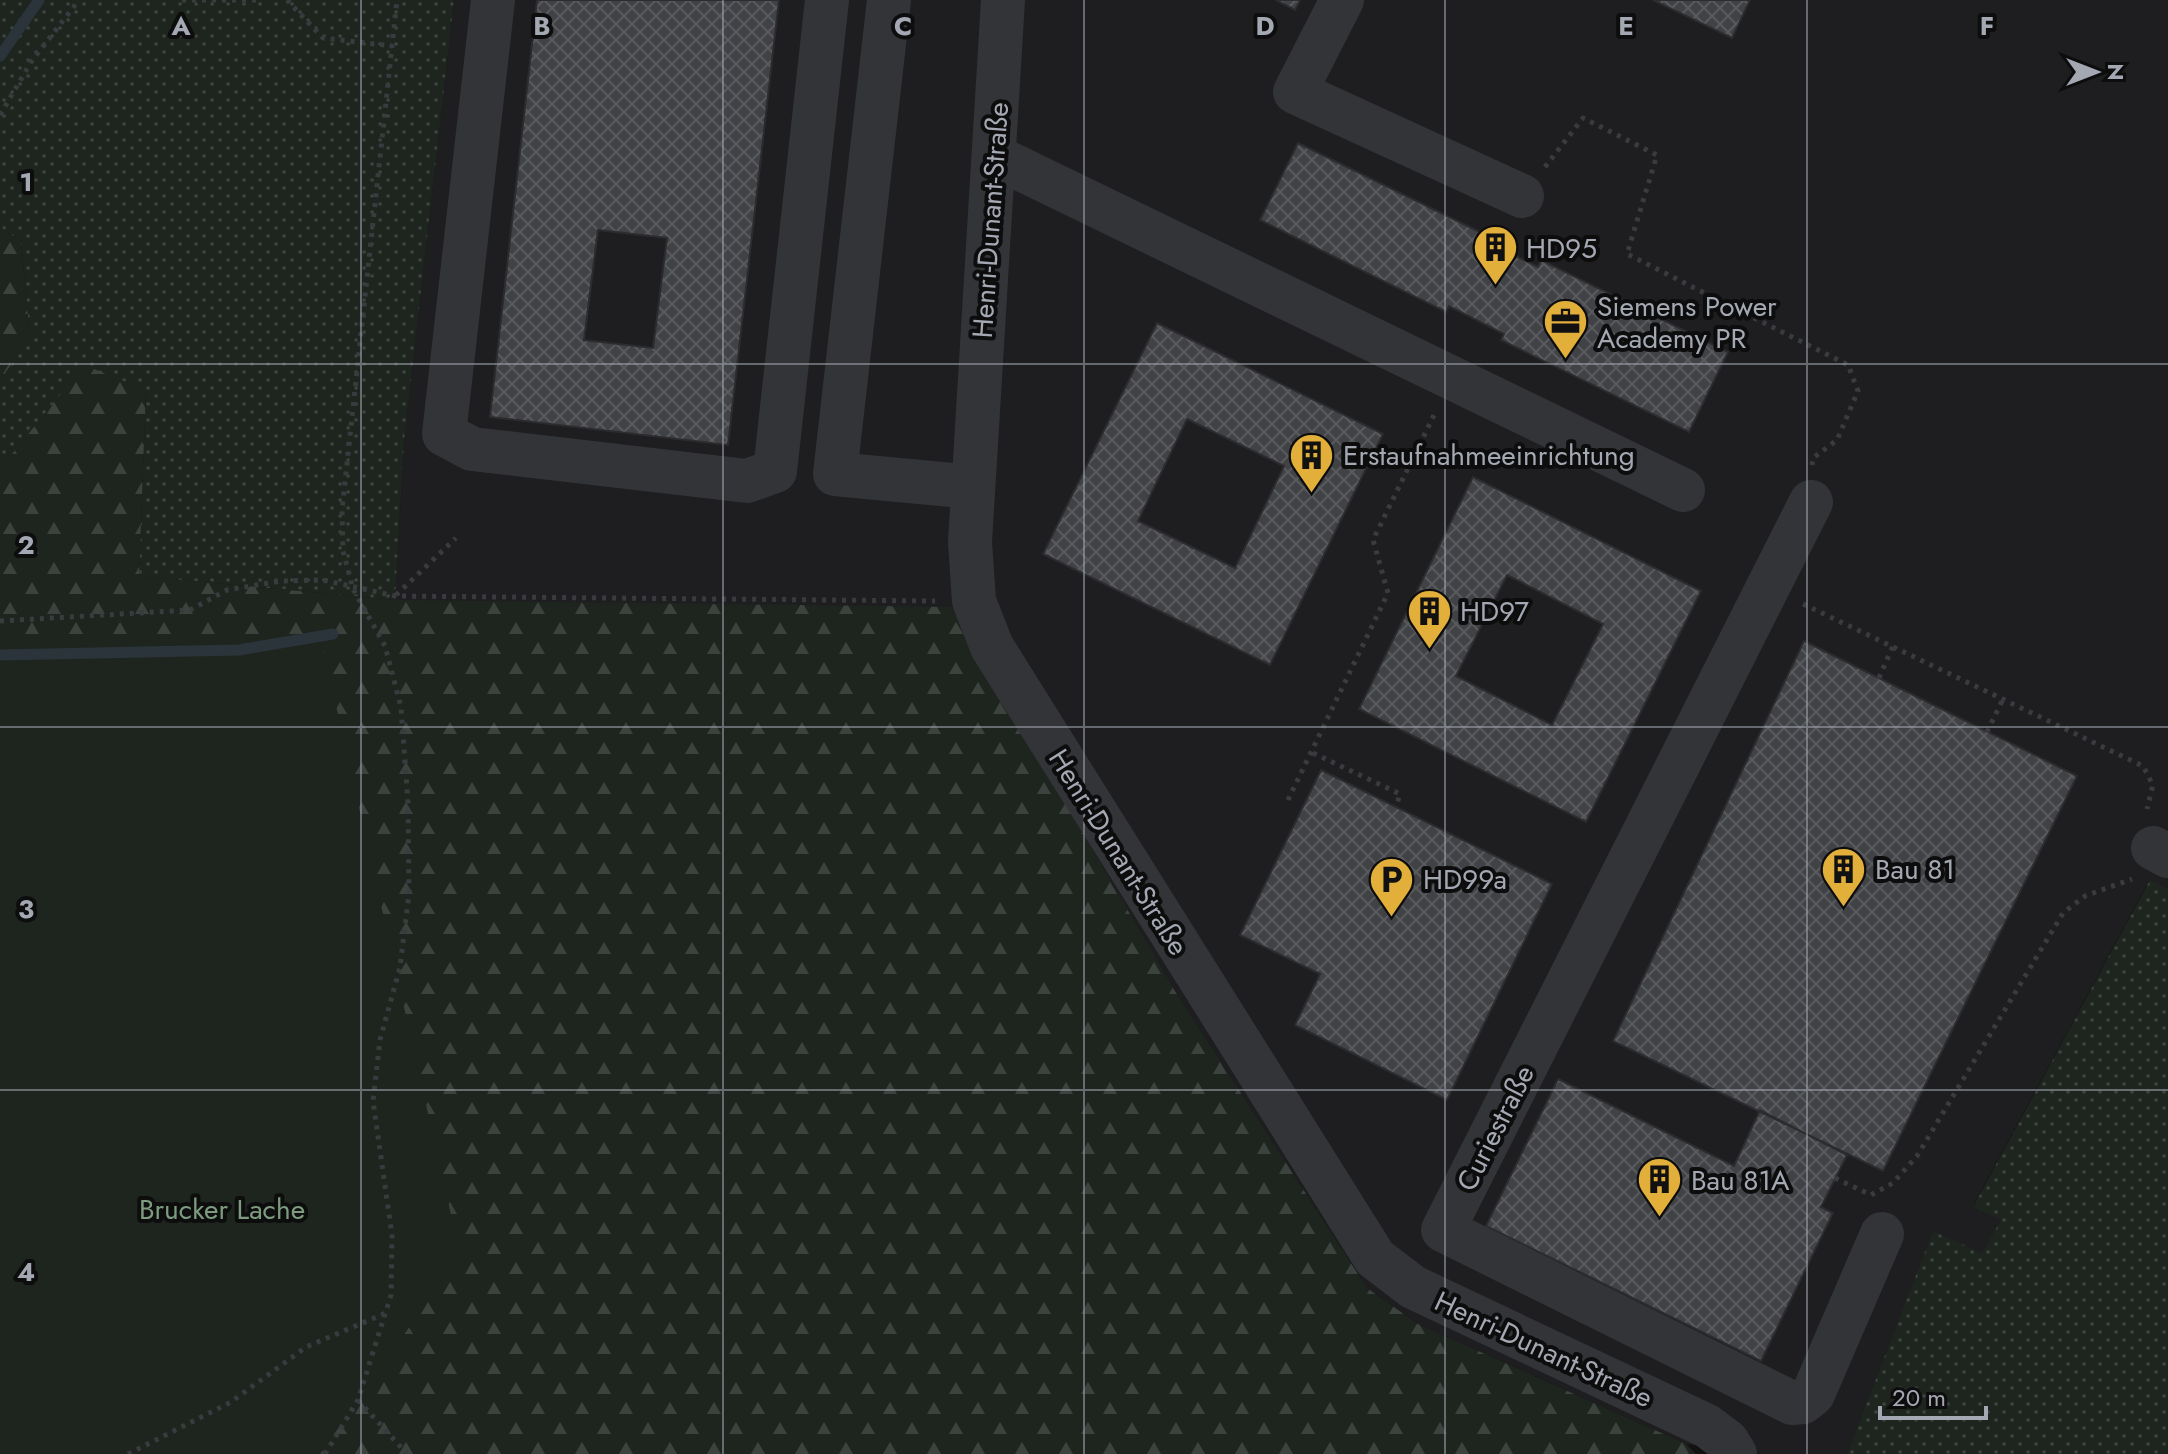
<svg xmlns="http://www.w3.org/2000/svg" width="2168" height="1454" font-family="Jost,sans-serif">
<defs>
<pattern id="grass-dots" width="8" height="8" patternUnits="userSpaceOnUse" patternTransform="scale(2)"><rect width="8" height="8" fill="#1e251f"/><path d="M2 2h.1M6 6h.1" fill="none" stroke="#3c423d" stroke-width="1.8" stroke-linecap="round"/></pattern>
<pattern id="forest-firs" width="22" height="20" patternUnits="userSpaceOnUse" patternTransform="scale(2)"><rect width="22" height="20" fill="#1e251f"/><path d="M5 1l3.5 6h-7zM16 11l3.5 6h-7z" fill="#3c423d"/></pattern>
<pattern id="building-cross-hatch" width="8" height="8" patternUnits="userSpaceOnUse" patternTransform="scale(2)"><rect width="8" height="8" fill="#414246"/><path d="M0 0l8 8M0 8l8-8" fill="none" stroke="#595a5e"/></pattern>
</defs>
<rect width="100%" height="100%" fill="#121213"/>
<path fill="#1e1e20" d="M 454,0 L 2168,0 L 2168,889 L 2149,881 L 1973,1206 L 2002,1220 L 1982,1254 L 1933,1232 L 1847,1454 L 1761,1454 L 1686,1444 L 1418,1324 L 1367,1288 L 1173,988 L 395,600 L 404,442 Z"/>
<path fill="url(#grass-dots)" d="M 0,0 L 454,0 L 404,442 L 395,600 L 139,576 L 146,391 L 0,469 L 0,380 L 30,337 L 21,241 L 0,227 Z
M 2150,880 L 2168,889 L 2168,1454 L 1847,1454 L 1933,1231 L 1982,1253 L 2001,1220 L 1973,1207 Z"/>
<path fill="url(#forest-firs)" d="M 0,227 L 21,241 L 30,338 L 0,380 Z
M 84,365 L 146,390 L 139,576 L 395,600 L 951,607 L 1173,988 L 1367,1288 L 1418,1324 L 1686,1444 L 1696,1454 L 0,1454 L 0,469 Z"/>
<path fill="#1e251f" d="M 320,635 L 460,1255 L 320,1454 L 0,1454 L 0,638 Z"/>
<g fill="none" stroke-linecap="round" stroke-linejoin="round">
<path stroke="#2c343b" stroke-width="11" d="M 0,56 L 39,0
M 0,655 L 239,650 L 333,634"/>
</g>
<path fill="url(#building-cross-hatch)" stroke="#2c2c2f" stroke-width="2" fill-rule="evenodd" d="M 537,0 L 779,0 L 728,445 L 490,417 ZM 598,230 L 667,238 L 653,348 L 584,340 Z
M 1276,0 L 1300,0 L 1295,10 Z
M 1653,0 L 1750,0 L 1732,38 Z
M 1298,143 L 1484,234 L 1481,239 L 1538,267 L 1541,260 L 1728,352 L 1689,432 L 1501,340 L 1504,334 L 1449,306 L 1446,312 L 1260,220 Z
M 1157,323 L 1383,434 L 1270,665 L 1043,554 ZM 1187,419 L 1284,466 L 1235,568 L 1138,521 Z
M 1473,477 L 1701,591 L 1586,822 L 1359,709 ZM 1507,575 L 1603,624 L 1552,725 L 1456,676 Z
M 1804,641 L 2077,776 L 1883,1171 L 1613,1041 Z
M 1321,770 L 1552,884 L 1447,1100 L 1295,1025 L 1320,974 L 1240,935 Z
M 1558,1079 L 1734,1166 L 1760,1110 L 1847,1155 L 1821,1207 L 1833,1213 L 1761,1361 L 1486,1226 Z"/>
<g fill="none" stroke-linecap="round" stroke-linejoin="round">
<path stroke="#393b3f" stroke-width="5" stroke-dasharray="4 6" stroke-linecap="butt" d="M 182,0 L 260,0
M 287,0 L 323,38 L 392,46
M 0,115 L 31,62 L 79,0
M 1545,167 L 1583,118 L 1657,155 L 1627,254 L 1848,365 L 1858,391 L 1837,440 L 1813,458 L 1812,465
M 396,595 L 456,538
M 1803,604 L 2143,766 L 2153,785 L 2147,809
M 0,621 L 190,610 L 227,590 L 281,581 L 323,580 L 395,596 L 935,601
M 1879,678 L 1893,646
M 1987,732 L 2003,699
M 1313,753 L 1400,794 L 1396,807
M 1288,800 L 1388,593 L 1373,540 L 1435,413
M 1835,1178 L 1871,1195 L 1893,1183 L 1917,1156 L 2063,913 L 2085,896 L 2132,879
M 358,1400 L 407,1454
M 128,1454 L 231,1402 L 306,1347 L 386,1313
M 325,1454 L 358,1400 L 391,1295 L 392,1235 L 373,1101 L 380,1040 L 400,967 L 409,894 L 408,803 L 401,707 L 385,646 L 353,589 L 343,551 L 342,510 L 397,0"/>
<path stroke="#333438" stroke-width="44" d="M 493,0 L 444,434 L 472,449 L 747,481 L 775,471 L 827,0
M 889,0 L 835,474 L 973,487
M 1003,0 L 970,542 L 974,601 L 992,647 L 1375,1258 L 1413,1287 L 1707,1426 L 1727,1441 L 1735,1454
M 1342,0 L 1295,92 L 1522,196
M 994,156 L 1683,490
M 1811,502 L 1443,1230 L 1792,1403 L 1803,1402 L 1813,1394 L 1882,1234
M 2153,848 L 2168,856"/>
</g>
<path fill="none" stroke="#a4a8b3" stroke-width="2" stroke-opacity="0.55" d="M 361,0 L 361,1454M 723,0 L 723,1454M 1084,0 L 1084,1454M 1445,0 L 1445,1454M 1807,0 L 1807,1454M 0,364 L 2168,364M 0,727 L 2168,727M 0,1090 L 2168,1090"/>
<defs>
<symbol id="building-pin" viewBox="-11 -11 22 30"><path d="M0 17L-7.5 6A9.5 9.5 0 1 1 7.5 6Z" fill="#e2af3b" stroke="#0d0d0e"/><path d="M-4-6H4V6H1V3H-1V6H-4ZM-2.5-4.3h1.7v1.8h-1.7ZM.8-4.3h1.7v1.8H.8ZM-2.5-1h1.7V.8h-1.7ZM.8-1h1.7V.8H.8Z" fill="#111"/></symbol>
<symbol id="office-pin" viewBox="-11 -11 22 30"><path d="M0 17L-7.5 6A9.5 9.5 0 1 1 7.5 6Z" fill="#e2af3b" stroke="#0d0d0e"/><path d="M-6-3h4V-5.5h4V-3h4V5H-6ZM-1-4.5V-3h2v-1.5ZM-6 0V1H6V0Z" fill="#111"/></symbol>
<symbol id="parking-pin" viewBox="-11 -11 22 30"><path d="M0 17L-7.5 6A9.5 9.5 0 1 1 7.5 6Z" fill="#e2af3b" stroke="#0d0d0e"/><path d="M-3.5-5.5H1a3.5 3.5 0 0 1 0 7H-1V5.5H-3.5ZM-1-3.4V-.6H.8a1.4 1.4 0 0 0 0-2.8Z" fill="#111"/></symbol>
</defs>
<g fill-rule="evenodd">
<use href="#building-pin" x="1470" y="222" width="51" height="69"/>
<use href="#office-pin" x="1540" y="296" width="51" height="69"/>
<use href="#building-pin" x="1286" y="430" width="51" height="69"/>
<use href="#building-pin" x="1404" y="586" width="51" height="69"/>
<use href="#building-pin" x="1818" y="844" width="51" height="69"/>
<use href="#parking-pin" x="1366" y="854" width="51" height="69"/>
<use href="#building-pin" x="1634" y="1154" width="51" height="69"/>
</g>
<g text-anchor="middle" stroke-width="8" stroke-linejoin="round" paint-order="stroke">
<g font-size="28" fill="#a4a8b3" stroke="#0d0d0e">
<text transform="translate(990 220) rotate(-86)" y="10">Henri-Dunant-Straße</text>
<text transform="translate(1119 852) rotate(58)" y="10">Henri-Dunant-Straße</text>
<text transform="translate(1495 1128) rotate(-63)" y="10">Curiestraße</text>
<text transform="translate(1544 1349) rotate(25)" y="10">Henri-Dunant-Straße</text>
</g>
<g font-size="28" fill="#a4a8b3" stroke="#0d0d0e" text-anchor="start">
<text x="1526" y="258">HD95</text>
<text x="1597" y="316">Siemens Power<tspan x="1597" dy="32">Academy PR</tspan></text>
<text x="1343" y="465">Erstaufnahmeeinrichtung</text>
<text x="1460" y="621">HD97</text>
<text x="1875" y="879">Bau 81</text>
<text x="1423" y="889">HD99a</text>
<text x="1691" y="1190">Bau 81A</text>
</g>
<g font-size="28" fill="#7d9c7f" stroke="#0d0d0e">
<text x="222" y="1219">Brucker Lache</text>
</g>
</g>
<g font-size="26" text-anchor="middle" font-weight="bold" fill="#a4a8b3" stroke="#0d0d0e" stroke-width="8" stroke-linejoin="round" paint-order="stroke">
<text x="181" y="35">A</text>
<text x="542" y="35">B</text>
<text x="903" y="35">C</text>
<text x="1265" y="35">D</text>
<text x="1626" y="35">E</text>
<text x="1987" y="35">F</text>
<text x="26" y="191">1</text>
<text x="26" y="554">2</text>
<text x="26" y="918">3</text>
<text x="26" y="1281">4</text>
</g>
<g transform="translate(2096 72) rotate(90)" stroke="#0d0d0e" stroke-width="6" paint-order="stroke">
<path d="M0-6L14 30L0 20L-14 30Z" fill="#a4a8b3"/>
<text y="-12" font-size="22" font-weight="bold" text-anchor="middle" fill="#a4a8b3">N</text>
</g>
<path d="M1880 1406v12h106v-12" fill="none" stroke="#a4a8b3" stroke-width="4"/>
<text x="1892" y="1406" font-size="24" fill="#a4a8b3" stroke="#0d0d0e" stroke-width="6" paint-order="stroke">20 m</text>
</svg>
